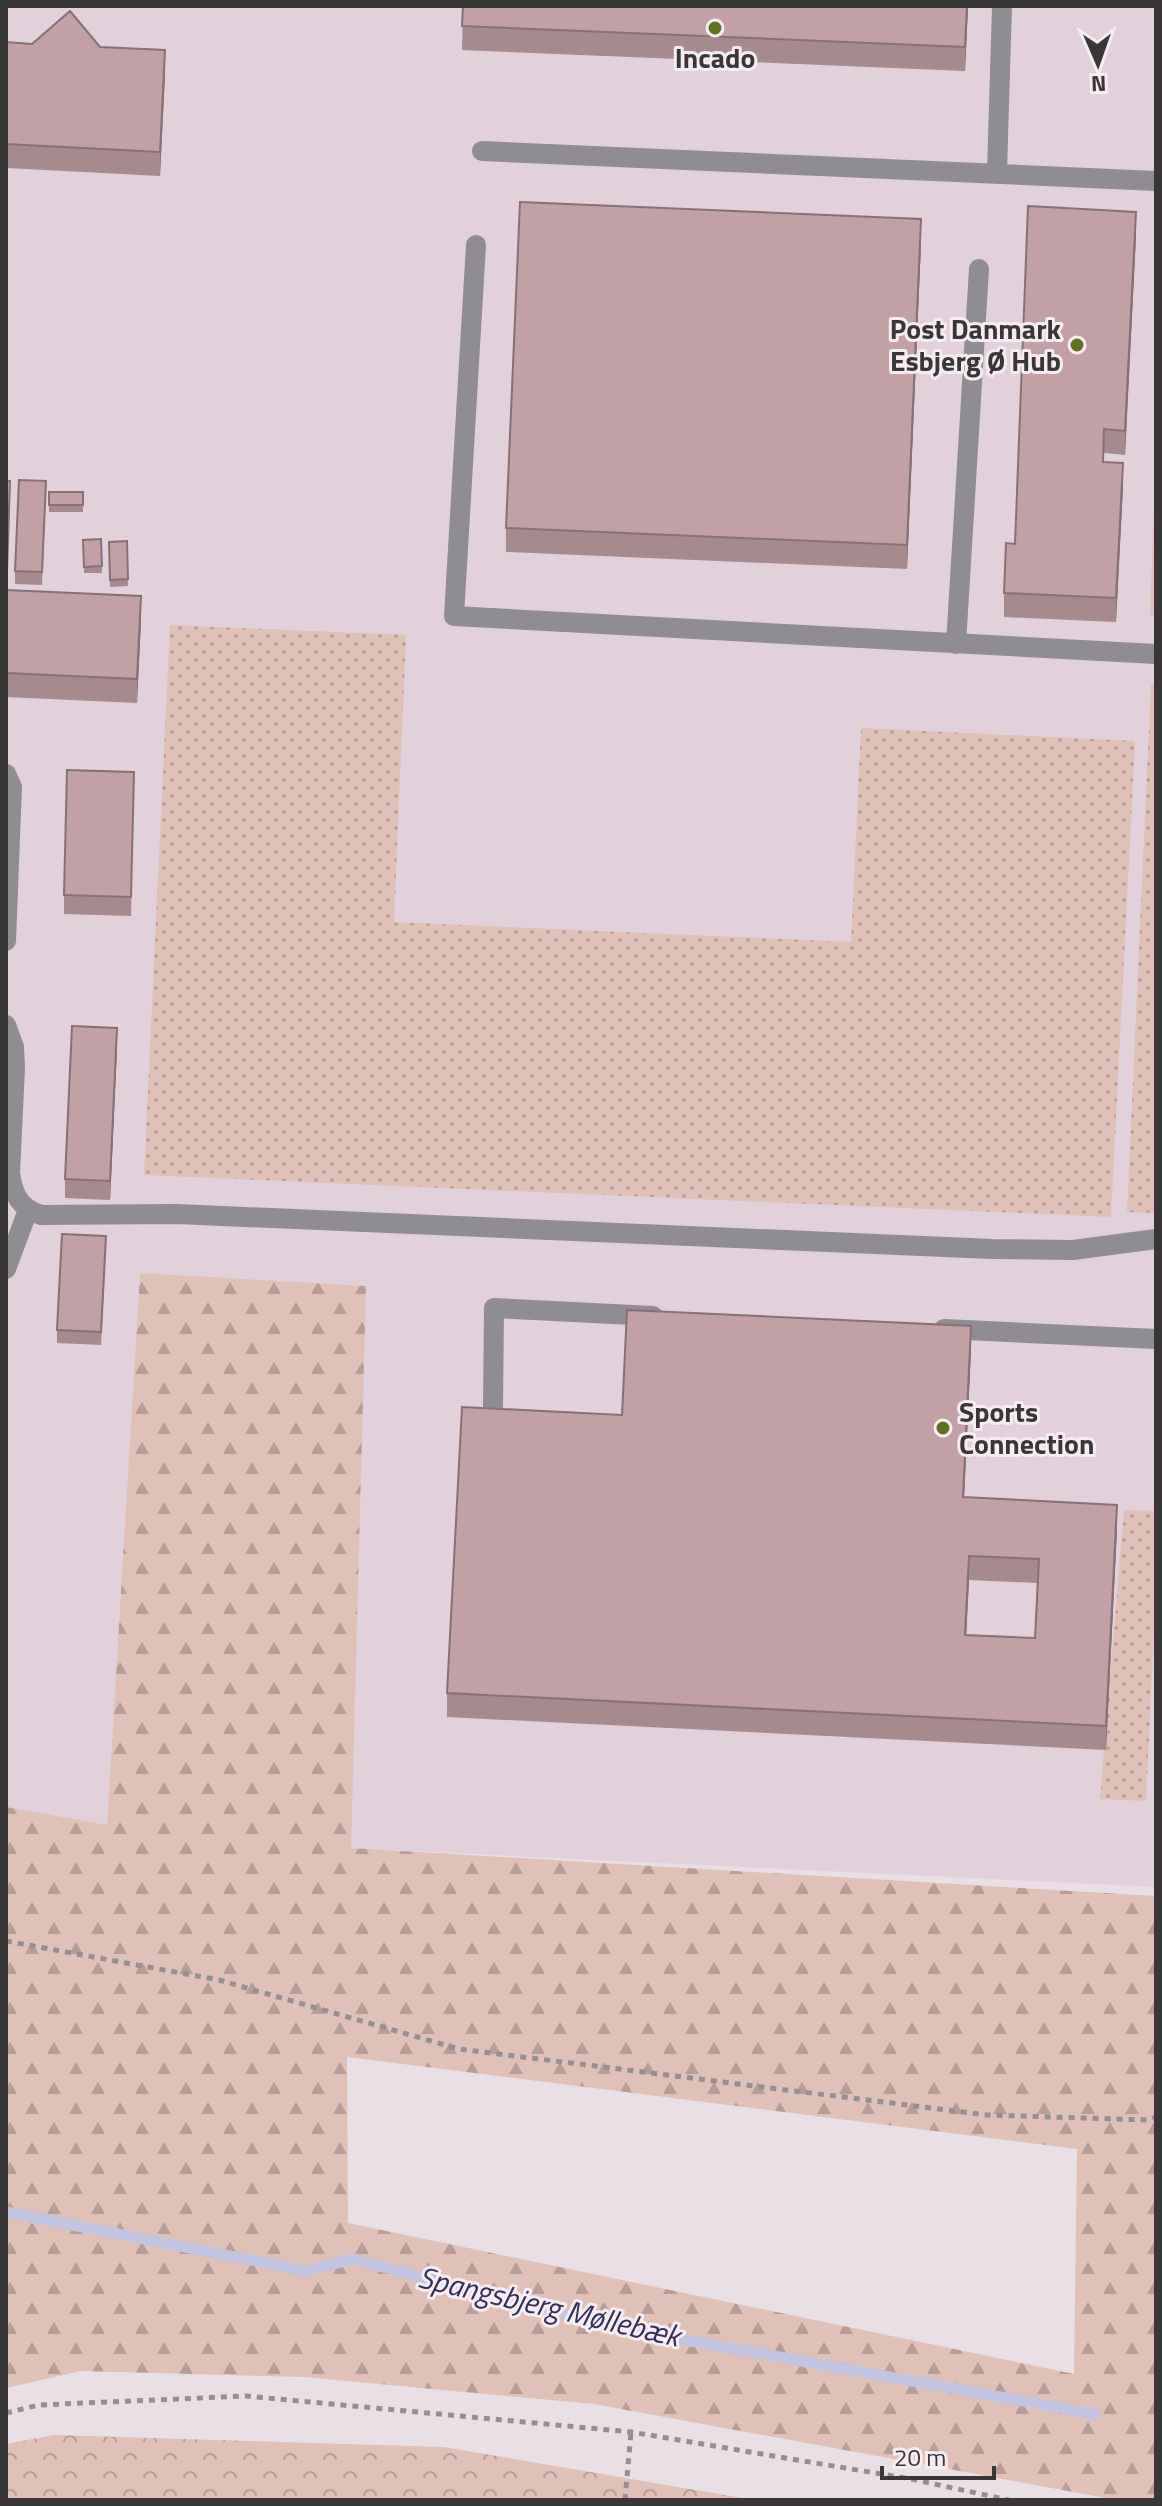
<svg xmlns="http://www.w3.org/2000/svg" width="1162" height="2506" font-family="'Titillium Web',sans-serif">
<defs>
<pattern id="grass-dots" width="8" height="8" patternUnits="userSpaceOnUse" patternTransform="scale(2)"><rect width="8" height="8" fill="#e0c0b7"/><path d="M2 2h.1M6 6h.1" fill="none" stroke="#b79d96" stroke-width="1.8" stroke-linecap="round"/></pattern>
<pattern id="forest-firs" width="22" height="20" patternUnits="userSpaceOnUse" patternTransform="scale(2)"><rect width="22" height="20" fill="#e0c0b7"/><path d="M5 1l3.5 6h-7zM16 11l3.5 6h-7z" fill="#b79d96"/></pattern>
<pattern id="park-crowns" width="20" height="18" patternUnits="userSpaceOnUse" patternTransform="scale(2)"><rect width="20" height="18" fill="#e0c0b7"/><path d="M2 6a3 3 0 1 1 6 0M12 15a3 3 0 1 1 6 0" fill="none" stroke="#b79d96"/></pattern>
</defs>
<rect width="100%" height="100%" fill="#e9dfe5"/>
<path fill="#e2d1db" d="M 6,6 L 1156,6 L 1156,1887 L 350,1848 L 365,1286 L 140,1274 L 107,1826 L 6,1807 Z"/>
<path fill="url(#grass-dots)" d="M 1156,455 L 1156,615 L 1150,615 Z
M 170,625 L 406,635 L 394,922 L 851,942 L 861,728 L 1135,741 L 1111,1217 L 144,1175 Z
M 1151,684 L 1156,684 L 1156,1213 L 1127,1212 Z
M 1124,1510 L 1156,1511 L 1156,1584 L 1146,1801 L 1100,1799 Z"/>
<path fill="url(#forest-firs)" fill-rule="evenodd" d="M 140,1273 L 366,1286 L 351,1848 L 1156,1896 L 1156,2499 L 1117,2500 L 594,2404 L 304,2377 L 81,2371 L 6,2388 L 6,1807 L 107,1825 ZM 347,2057 L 1077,2149 L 1074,2374 L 348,2223 Z"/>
<path fill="url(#park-crowns)" d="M 54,2435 L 444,2447 L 754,2500 L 6,2500 L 6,2444 Z"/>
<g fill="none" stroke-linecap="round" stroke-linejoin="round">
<path stroke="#c3c4e2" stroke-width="11" d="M 6,2212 L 307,2271 L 352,2259 L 619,2328 L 1095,2414"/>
<path stroke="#958f93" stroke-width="5" stroke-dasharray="6 6" stroke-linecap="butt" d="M 6,1941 L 219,1980 L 459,2049 L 987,2115 L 1148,2120 L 1156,2117
M 6,2413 L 39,2405 L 246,2396 L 631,2432 L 911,2479 L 1009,2500
M 625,2500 L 631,2432"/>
<path stroke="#8f8d91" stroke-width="20" d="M 482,151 L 1156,181
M 997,171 L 1002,6
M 476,245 L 454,616 L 1156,654
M 956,644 L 979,269
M 6,774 L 12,787 L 6,941
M 6,1025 L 14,1047 L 15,1067 L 10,1173 C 13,1195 20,1208 41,1215 L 177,1214 L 992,1249 L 1073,1250 L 1156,1239
M 6,1269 L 28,1210
M 944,1329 L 1156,1339
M 493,1407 L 494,1308 L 653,1316"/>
</g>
<path fill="#a78a8e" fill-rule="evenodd" d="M 463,6 L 968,6 L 965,71 L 462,50 Z
M 6,42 L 100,47 L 165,74 L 160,176 L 6,168 Z
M 1136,236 L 1125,455 L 1104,453 L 1104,462 L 1123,487 L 1116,622 L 1004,617 L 1004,593 L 1015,544 Z
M 921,243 L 907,569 L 506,552 L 506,528 Z
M 49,492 L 83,492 L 83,512 L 49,512 Z
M 46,494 L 42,585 L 15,584 L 15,571 Z
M 101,539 L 102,573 L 84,573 L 83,540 Z
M 127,541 L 128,586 L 110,587 L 109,542 Z
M 6,590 L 141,620 L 137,703 L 6,697 Z
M 134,772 L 131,916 L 64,914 L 64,895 Z
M 117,1047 L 110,1200 L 65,1198 L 65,1179 Z
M 106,1249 L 101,1345 L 57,1343 L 57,1330 Z
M 971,1350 L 964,1497 L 1117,1529 L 1106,1750 L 447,1717 L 447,1693 L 622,1415 ZM 969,1580 L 1037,1583 L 1035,1638 L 966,1635 Z"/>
<path fill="#887074" d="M 967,6 L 968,6 L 965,71 L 965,47 Z
M 165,50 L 165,74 L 160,176 L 160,152 Z
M 1136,212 L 1136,236 L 1125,455 L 1125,431 Z
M 921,219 L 921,243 L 907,569 L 907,545 Z
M 1123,463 L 1123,487 L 1116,622 L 1116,598 Z
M 141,596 L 141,620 L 137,703 L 137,679 Z
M 117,1028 L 117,1047 L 110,1200 L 110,1181 Z
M 971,1326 L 971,1350 L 963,1521 L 963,1497 Z
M 1117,1505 L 1117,1529 L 1106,1750 L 1106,1726 Z
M 969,1556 L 969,1580 L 965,1659 L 965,1635 Z"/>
<path fill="#c2a0a5" stroke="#887074" stroke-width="2" fill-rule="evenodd" d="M 463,6 L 967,6 L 965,47 L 462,26 Z
M 70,11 L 100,47 L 165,50 L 160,152 L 6,144 L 6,42 L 32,44 Z
M 520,202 L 921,219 L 907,545 L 506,528 Z
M 1028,206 L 1136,212 L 1125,431 L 1104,429 L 1103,462 L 1123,463 L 1116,598 L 1004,593 L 1006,543 L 1015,544 Z
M 19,480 L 46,481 L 42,572 L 15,571 Z
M 6,481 L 10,481 L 7,572 L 6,572 Z
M 49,492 L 83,492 L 83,505 L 49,505 Z
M 101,539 L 102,566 L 84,567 L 83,540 Z
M 127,541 L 128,579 L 110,580 L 109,542 Z
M 6,590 L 141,596 L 137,679 L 6,673 Z
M 67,770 L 134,772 L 131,897 L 64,895 Z
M 72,1026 L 117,1028 L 110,1181 L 65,1179 Z
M 62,1234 L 106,1236 L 101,1332 L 57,1330 Z
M 627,1310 L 971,1326 L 963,1497 L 1117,1505 L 1106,1726 L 447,1693 L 462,1407 L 622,1415 ZM 969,1556 L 1039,1559 L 1035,1638 L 965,1635 Z"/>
<g fill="#607220" stroke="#f6ecf2" stroke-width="3">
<circle cx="715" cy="28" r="8"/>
<circle cx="1077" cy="345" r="8"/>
<circle cx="943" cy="1428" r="8"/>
</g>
<g text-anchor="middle" stroke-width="6" stroke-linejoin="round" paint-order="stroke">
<g font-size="28" font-weight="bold" fill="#393638" stroke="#f6ecf2">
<text x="715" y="68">Incado</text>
<text x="1061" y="339" text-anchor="end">Post Danmark<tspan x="1061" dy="32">Esbjerg Ø Hub</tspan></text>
<text x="959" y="1422" text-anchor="start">Sports<tspan x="959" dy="32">Connection</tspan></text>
</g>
<g font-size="30" font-style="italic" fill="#302f58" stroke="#f6ecf2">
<text transform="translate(549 2307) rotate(13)" y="10">Spangsbjerg Møllebæk</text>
</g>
</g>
<rect width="1162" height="2506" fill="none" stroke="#393638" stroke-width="16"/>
<g transform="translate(1098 64) rotate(178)" stroke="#f6ecf2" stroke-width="6" paint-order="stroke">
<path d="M0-6L14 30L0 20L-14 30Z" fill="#393638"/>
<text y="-12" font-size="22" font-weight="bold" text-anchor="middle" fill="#393638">N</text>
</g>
<path d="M882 2466v12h112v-12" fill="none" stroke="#393638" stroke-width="4"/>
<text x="894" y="2466" font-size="24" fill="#393638" stroke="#f6ecf2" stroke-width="6" paint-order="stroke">20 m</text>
</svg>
